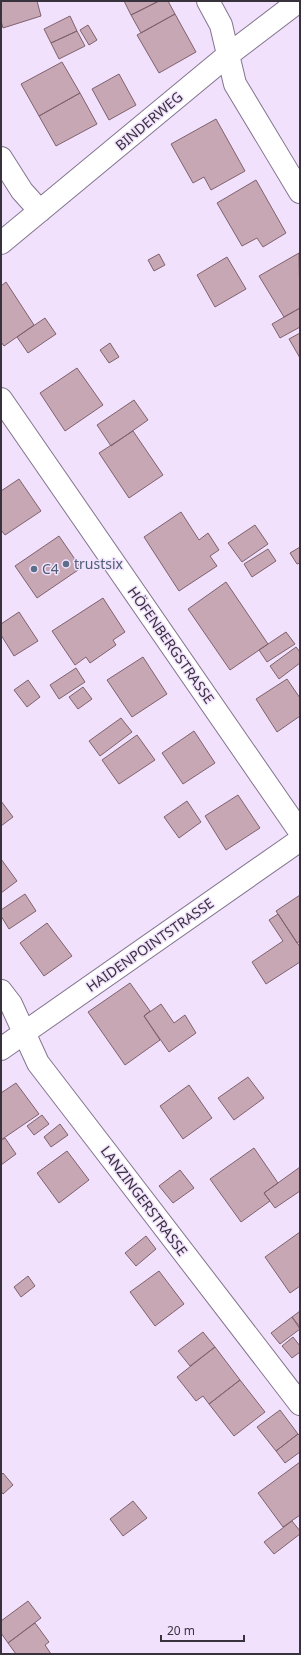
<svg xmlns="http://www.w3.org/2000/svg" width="301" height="1655" font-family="'Noto Sans',sans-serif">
<rect width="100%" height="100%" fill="#f1e1fd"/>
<path fill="#c6a7b3" stroke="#7f626e" d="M 1,1 L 37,1 L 41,16 L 3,28 L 1,21 Z
M 124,1 L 159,1 L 131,15 Z
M 159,1 L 168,1 L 175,14 L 141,33 L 131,15 Z
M 175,14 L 196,52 L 159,73 L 137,35 Z
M 70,16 L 77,31 L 51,43 L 44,29 Z
M 88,25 L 97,40 L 89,45 L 80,30 Z
M 77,31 L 85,46 L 59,59 L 51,43 Z
M 62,62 L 80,93 L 39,116 L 21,84 Z
M 119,74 L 136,105 L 109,120 L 92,89 Z
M 80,93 L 97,124 L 56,146 L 39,116 Z
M 216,119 L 245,171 L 211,190 L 204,177 L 193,183 L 171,144 Z
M 256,180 L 286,233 L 263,247 L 257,238 L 242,246 L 217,203 Z
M 299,253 L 300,308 L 284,317 L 259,276 Z
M 159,254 L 165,265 L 154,271 L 148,260 Z
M 227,257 L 246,289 L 215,307 L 197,275 Z
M 6,282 L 34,325 L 4,346 L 1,342 L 1,286 Z
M 300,308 L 300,327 L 280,338 L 272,324 Z
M 45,318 L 56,334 L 28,353 L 17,337 Z
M 300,333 L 300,358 L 289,339 Z
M 110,343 L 119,357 L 109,363 L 100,350 Z
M 77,368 L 103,405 L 65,431 L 40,393 Z
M 134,400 L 148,420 L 111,446 L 97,425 Z
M 133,431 L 163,475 L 129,498 L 99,453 Z
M 19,479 L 41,511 L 5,535 L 1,530 L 1,491 Z
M 181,512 L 199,540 L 208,533 L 219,550 L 210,556 L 217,566 L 179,591 L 144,537 Z
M 255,525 L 268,544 L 242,562 L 228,543 Z
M 59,536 L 81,568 L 37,598 L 15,566 Z
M 300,547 L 300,563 L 297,564 L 290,553 Z
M 268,549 L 276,561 L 252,577 L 244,564 Z
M 226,582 L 268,644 L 230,670 L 188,609 Z
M 103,598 L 125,632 L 113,640 L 116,645 L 90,663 L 86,657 L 75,665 L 52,631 Z
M 19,612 L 38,641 L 14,656 L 1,635 L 1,624 Z
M 286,632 L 295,644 L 267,662 L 259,650 Z
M 296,647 L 300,652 L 300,663 L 279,679 L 270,666 Z
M 143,657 L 167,694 L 132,717 L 107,680 Z
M 76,668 L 85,682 L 59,699 L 50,685 Z
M 287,679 L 300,698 L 300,716 L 277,732 L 256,699 Z
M 28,680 L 40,697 L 27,707 L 14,690 Z
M 83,687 L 92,699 L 78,709 L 69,697 Z
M 121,718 L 132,732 L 100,756 L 89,741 Z
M 194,731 L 215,763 L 183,784 L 162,753 Z
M 137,735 L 155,760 L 119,784 L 102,760 Z
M 238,795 L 260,828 L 226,850 L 205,816 Z
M 1,801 L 13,817 L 1,826 Z
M 187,801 L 201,822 L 179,838 L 164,817 Z
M 1,859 L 17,881 L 1,893 Z
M 25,894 L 36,911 L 9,929 L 1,916 L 1,910 Z
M 300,895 L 300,941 L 297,943 L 276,911 Z
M 278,914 L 300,947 L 300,962 L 266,984 L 252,962 L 283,941 L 269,920 Z
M 47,923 L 72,956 L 44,976 L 20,943 Z
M 130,983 L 150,1011 L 144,1016 L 160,1040 L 125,1065 L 88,1012 Z
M 161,1004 L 174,1023 L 185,1015 L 196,1033 L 169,1052 L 144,1016 Z
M 248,1077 L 264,1098 L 234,1120 L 218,1098 Z
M 16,1083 L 39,1114 L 1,1140 L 1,1093 Z
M 189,1085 L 212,1118 L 183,1139 L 160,1106 Z
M 42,1115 L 49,1124 L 34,1135 L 27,1126 Z
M 60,1124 L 68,1135 L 51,1147 L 44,1137 Z
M 5,1138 L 16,1154 L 1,1165 L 1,1140 Z
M 254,1148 L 278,1183 L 264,1193 L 270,1201 L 241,1222 L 210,1179 Z
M 67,1151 L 89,1180 L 59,1203 L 37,1173 Z
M 300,1167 L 300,1191 L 275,1208 L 264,1193 Z
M 180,1170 L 194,1188 L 173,1203 L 159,1186 Z
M 300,1232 L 300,1286 L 290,1293 L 265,1257 Z
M 146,1236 L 156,1249 L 136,1266 L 125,1253 Z
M 159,1271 L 184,1304 L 155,1326 L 130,1292 Z
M 28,1276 L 35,1286 L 21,1297 L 14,1287 Z
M 300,1311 L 300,1327 L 292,1317 Z
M 292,1317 L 300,1329 L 280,1344 L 271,1333 Z
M 203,1332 L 215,1347 L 190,1366 L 178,1351 Z
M 293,1337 L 300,1346 L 300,1352 L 292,1358 L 282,1346 Z
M 215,1347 L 240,1380 L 209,1404 L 203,1396 L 196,1401 L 177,1377 Z
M 240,1380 L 265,1412 L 234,1436 L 209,1404 Z
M 280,1410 L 298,1434 L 276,1451 L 257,1427 Z
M 298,1434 L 300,1436 L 300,1452 L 285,1463 L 276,1451 Z
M 300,1462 L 300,1515 L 283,1527 L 258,1493 Z
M 3,1473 L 13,1485 L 3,1494 L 1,1491 L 1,1475 Z
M 133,1501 L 147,1518 L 123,1536 L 110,1519 Z
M 292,1521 L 300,1531 L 300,1534 L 274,1554 L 264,1542 Z
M 28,1601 L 41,1618 L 8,1643 L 1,1633 L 1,1621 Z
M 35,1623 L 49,1642 L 45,1645 L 51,1654 L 16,1654 L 8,1643 Z"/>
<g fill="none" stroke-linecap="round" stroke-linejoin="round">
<defs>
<path id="minor" d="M 208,1 L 221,25 L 235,84 L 300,192
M 1,158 L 22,191 L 40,211
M 1,243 L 228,55 L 299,1
M 1,399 L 300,832
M 1,991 L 11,1004 L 38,1063 L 300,1404
M 1,1049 L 300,840"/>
</defs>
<use href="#minor" stroke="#83758e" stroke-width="24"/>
<use href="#minor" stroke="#fff" stroke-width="22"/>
</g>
<g fill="#5c6f8a" stroke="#f1e1fd" stroke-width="1.5">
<circle cx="66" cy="564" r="4"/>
<circle cx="34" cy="569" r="4"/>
</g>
<g text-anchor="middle" stroke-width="3" stroke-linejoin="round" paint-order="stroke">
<g font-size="14" fill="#38323d" stroke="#f1e1fd">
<text transform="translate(149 121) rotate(-40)" y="5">BINDERWEG</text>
<text transform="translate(171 645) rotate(55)" y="5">HÖFENBERGSTRASSE</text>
<text transform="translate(150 945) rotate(-35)" y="5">HAIDENPOINTSTRASSE</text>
<text transform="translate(144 1201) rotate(53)" y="5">LANZINGERSTRASSE</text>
</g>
<g font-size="14" fill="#4e5e75" stroke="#f1e1fd" text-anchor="start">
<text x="74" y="569">trustsix</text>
<text x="42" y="574">C4</text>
</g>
</g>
<rect width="301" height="1655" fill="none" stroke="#38323d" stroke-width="4"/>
<path d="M161 1635v6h83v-6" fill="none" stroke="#38323d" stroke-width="2"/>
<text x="167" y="1635" font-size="12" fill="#38323d" stroke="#f1e1fd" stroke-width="3" paint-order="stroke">20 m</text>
</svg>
